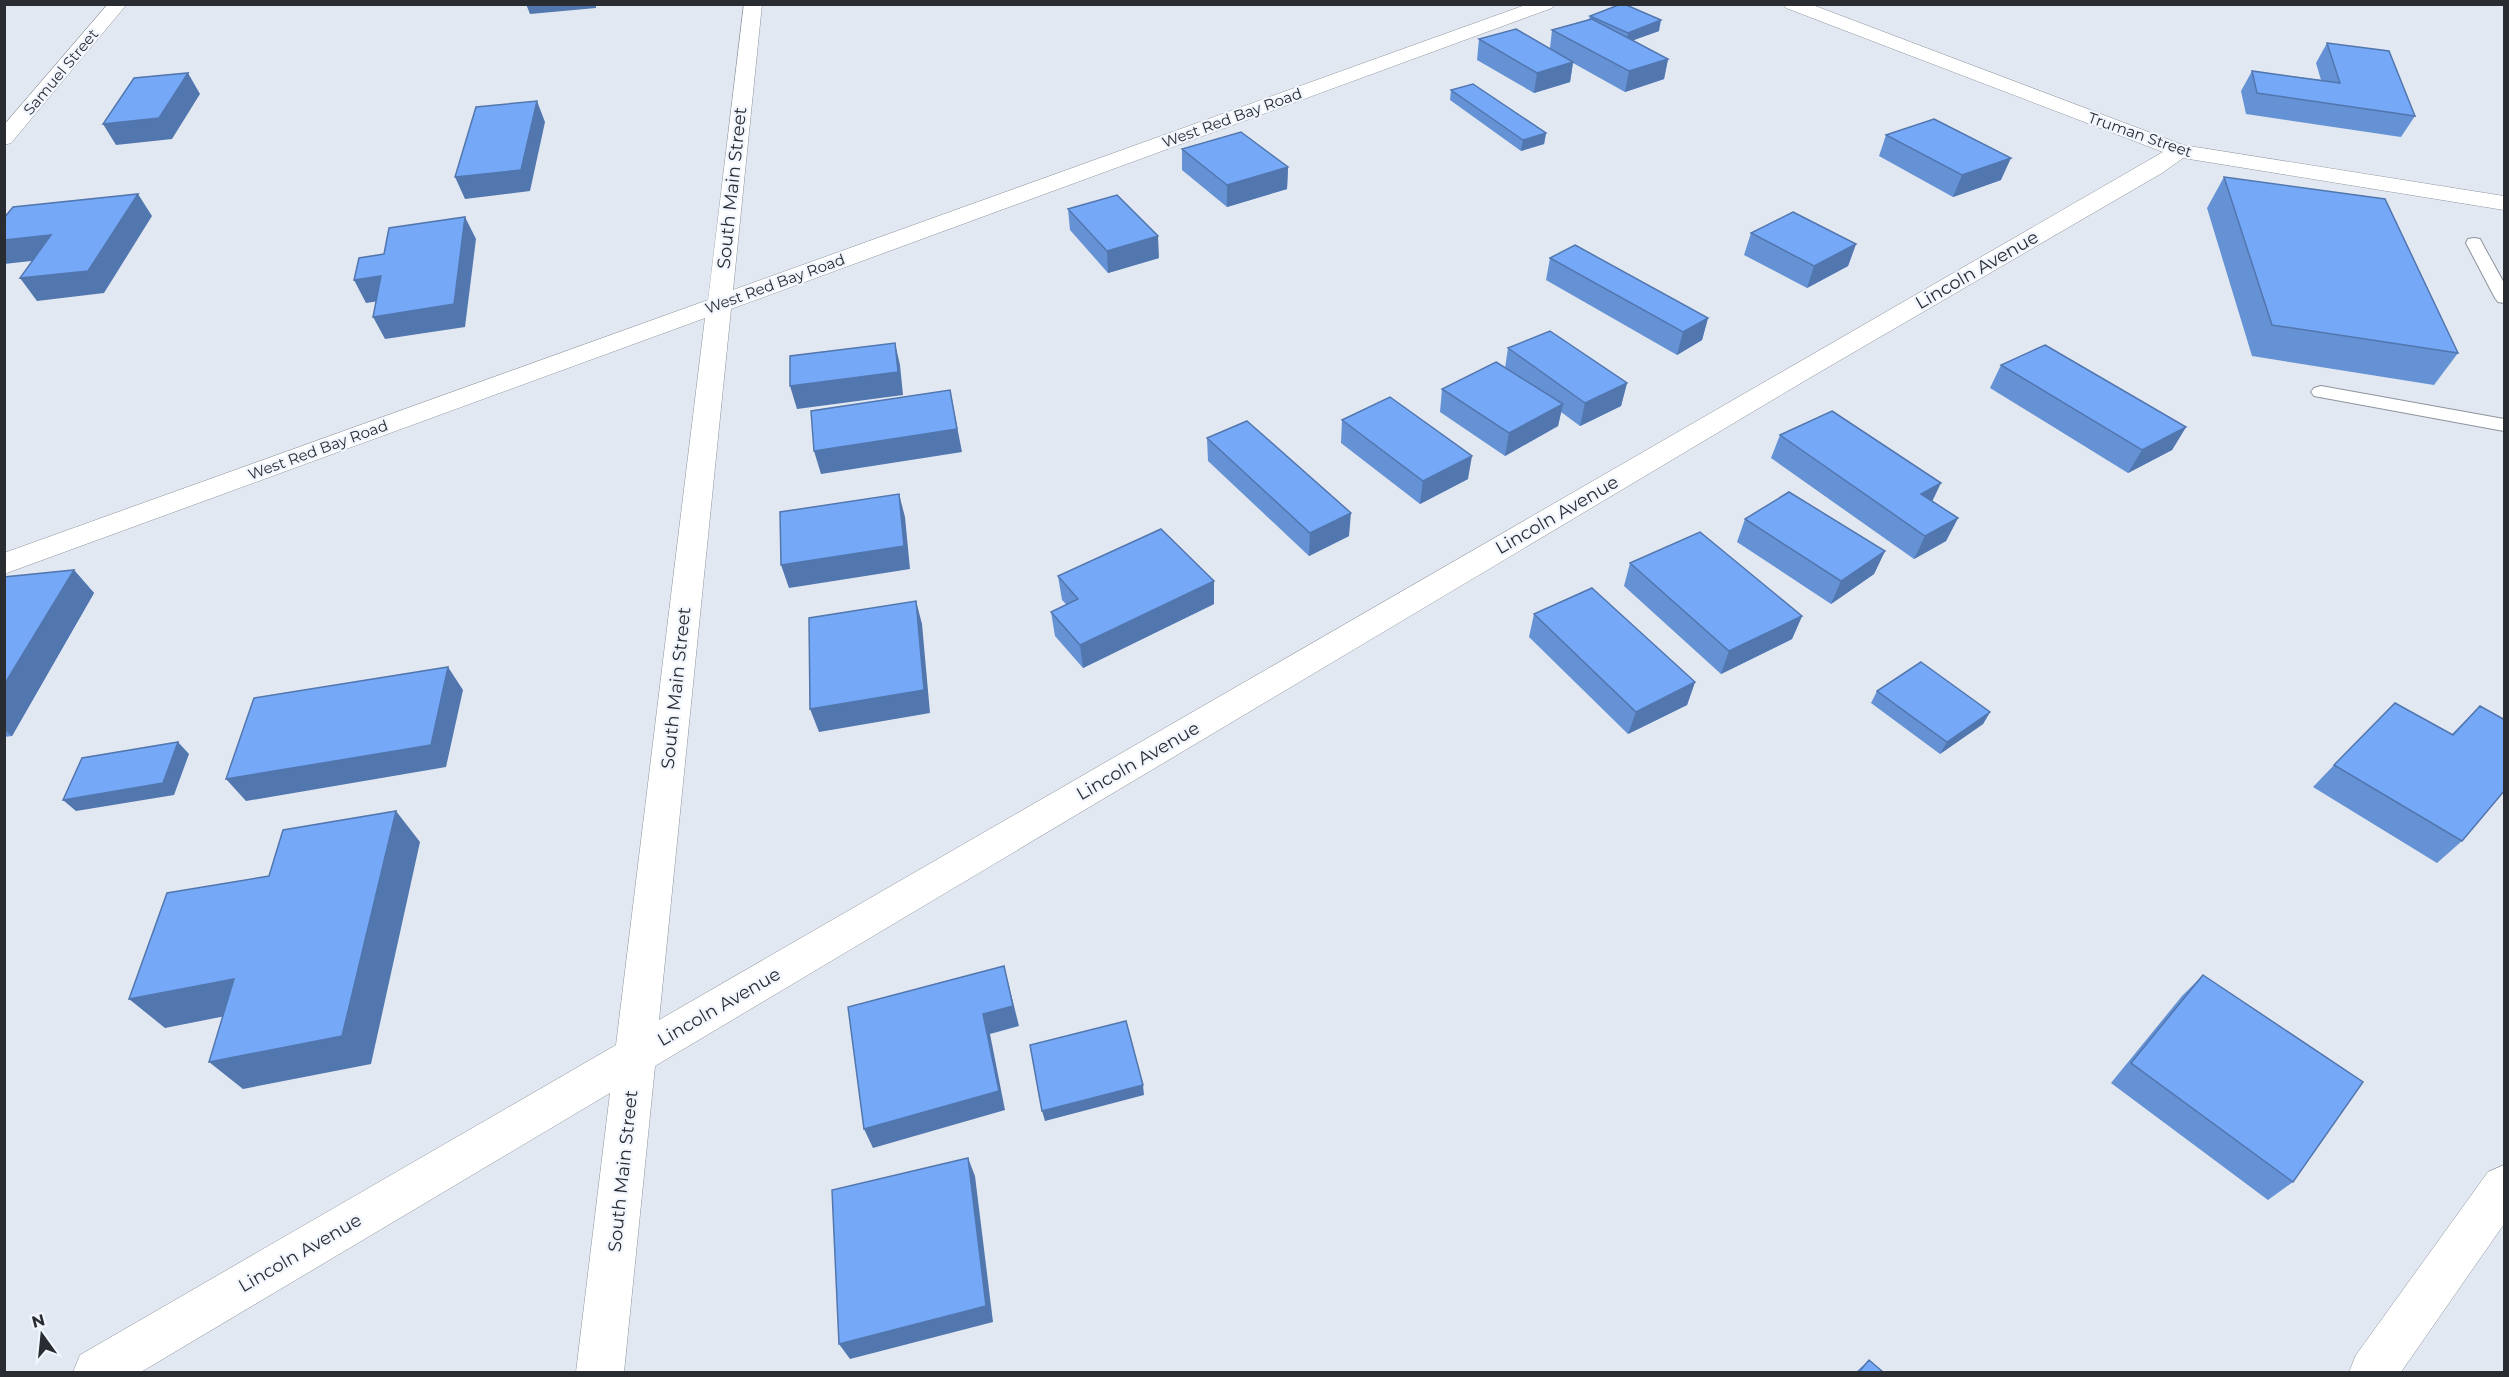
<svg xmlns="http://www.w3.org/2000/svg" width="2509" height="1377" font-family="Montserrat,sans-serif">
<rect width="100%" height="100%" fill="#e1e8f2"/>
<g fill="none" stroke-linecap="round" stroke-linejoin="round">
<defs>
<path id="service" d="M 2474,238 L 2480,239 L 2482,243 L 2504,283 L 2504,303 L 2498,302 L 2495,298 L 2466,243 L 2468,239 Z
M 2321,386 L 2504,419 L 2504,431 L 2314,396 L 2311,392 L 2314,388 Z"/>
<path id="minor" d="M 108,4 L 127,4 L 11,143 L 4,145 L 4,125 Z
M 744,4 L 762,4 L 733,290 L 1528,4 L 1555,4 L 1552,8 L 731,309 L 659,1020 L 2163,152 L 1786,8 L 1783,4 L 1810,4 L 2183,145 L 2504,196 L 2504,210 L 2183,158 L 2162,173 L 1806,380 L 655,1066 L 624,1372 L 576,1372 L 610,1093 L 141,1372 L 73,1372 L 80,1355 L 616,1045 L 705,318 L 4,574 L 4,553 L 708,300 Z
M 2504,1165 L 2504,1224 L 2401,1372 L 2349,1372 L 2356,1355 L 2488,1172 Z"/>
</defs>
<use href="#service" stroke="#8e949d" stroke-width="2"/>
<use href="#minor" stroke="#8e949d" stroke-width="1"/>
<use href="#service" fill="#fff" fill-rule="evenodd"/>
<use href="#minor" fill="#fff" fill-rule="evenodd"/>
</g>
<path fill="#6591d5" d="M 1590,16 L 1659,31 L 1633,40 L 1668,59 L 1664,79 L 1625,92 L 1573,63 L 1570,82 L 1534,93 L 1477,60 L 1479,39 L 1550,48 L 1552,30 L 1589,19 Z
M 2327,43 L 2415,116 L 2401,137 L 2246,114 L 2241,91 L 2252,71 L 2321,80 L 2316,63 Z
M 1451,90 L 1546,133 L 1544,144 L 1521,151 L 1450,100 Z
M 1886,135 L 2001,180 L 1953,197 L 1879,156 Z
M 1182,149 L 1288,167 L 1287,189 L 1227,207 L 1182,170 Z
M 2224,177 L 2458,353 L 2434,385 L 2252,356 L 2207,208 Z
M 1068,209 L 1159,258 L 1108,273 L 1070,230 Z
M 1751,233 L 1856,244 L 1848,266 L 1807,288 L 1744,255 Z
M 1550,258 L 1708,318 L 1702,340 L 1677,355 L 1546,280 Z
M 1508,348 L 1627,383 L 1621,406 L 1580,426 L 1561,412 L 1558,426 L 1505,456 L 1440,412 L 1442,389 L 1505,368 Z
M 2001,365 L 2186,427 L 2172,450 L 2128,473 L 1990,388 Z
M 1342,420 L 1468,479 L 1420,504 L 1341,443 Z
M 1780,435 L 1932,501 L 1958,518 L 1946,541 L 1914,559 L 1771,458 Z
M 1207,438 L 1349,536 L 1309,556 L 1208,461 Z
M 1745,519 L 1885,551 L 1874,574 L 1831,604 L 1737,542 Z
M 1630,563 L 1802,616 L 1792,639 L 1721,674 L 1624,586 Z
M 74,570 L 94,593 L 12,736 L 4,737 L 4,577 Z
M 1058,576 L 1214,581 L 1214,604 L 1083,668 L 1055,636 L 1051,612 L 1067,605 L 1062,600 Z
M 1534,614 L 1695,682 L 1687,705 L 1628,734 L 1529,637 Z
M 1877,691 L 1990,712 L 1983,724 L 1940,754 L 1871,703 Z
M 2480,706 L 2462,841 L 2437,863 L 2313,787 L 2334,765 L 2452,734 Z
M 2203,975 L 2293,1182 L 2268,1200 L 2111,1083 L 2182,996 Z
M 1869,1360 L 1883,1372 L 1856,1372 Z"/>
<path fill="#5276ae" d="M 526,4 L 596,4 L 596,8 L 530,14 Z
M 1661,20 L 1659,31 L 1626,43 L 1628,33 Z
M 1668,59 L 1664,79 L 1625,92 L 1629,71 Z
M 1573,62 L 1570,82 L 1534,93 L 1537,73 Z
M 188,73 L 200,94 L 172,139 L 116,145 L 103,124 Z
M 537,101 L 545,122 L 530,191 L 465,199 L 455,177 Z
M 1546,133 L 1544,144 L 1521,151 L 1523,140 Z
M 2011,158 L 2001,180 L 1953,197 L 1962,175 Z
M 1288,167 L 1287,189 L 1227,207 L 1227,185 Z
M 138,194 L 152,216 L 104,293 L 37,301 L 20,278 Z
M 465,217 L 476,239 L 465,327 L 385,339 L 373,317 Z
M 51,235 L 67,257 L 4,264 L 4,240 Z
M 1158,236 L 1159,258 L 1108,273 L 1107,251 Z
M 1856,244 L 1848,266 L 1807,288 L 1814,266 Z
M 381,276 L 392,299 L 366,303 L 354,280 Z
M 1708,318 L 1702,340 L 1677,355 L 1683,332 Z
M 895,343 L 900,365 L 903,395 L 797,409 L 790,386 Z
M 1627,383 L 1621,406 L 1580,426 L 1585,403 Z
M 950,390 L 962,452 L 821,474 L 814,451 Z
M 1563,404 L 1558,426 L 1505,456 L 1509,433 Z
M 2186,427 L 2172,450 L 2128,473 L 2142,450 Z
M 1472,456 L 1468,479 L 1420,504 L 1423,481 Z
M 1941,483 L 1930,506 L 1921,494 Z
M 899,494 L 905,517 L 910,569 L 789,588 L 781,565 Z
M 1351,513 L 1349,536 L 1309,556 L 1310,533 Z
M 1958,518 L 1946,541 L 1914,559 L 1925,536 Z
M 1885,551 L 1874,574 L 1831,604 L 1841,581 Z
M 74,570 L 94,593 L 12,736 L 4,729 L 4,685 Z
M 1214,581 L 1214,604 L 1083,668 L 1080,645 Z
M 916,601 L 922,624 L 930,713 L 819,732 L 810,709 Z
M 1802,616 L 1792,639 L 1721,674 L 1729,651 Z
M 448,667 L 463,690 L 446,767 L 246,801 L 226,779 Z
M 1695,682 L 1687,705 L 1628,734 L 1636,712 Z
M 1990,712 L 1983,724 L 1940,754 L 1947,742 Z
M 178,742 L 189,754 L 174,795 L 76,811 L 63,800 Z
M 396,811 L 420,842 L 371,1064 L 243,1089 L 209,1062 Z
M 1004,966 L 1019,1026 L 990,1034 L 1005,1110 L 873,1148 L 864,1129 L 983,1014 Z
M 234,979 L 266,1008 L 165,1028 L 129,999 Z
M 1143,1085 L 1144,1095 L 1045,1121 L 1042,1111 Z
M 968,1158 L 975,1176 L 993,1322 L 850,1359 L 839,1344 Z"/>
<path fill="#75a9f8" stroke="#5276ae" stroke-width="1.5" d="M 1621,4 L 1624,4 L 1661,20 L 1628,33 L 1590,16 Z
M 1592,19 L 1668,59 L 1629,71 L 1552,30 Z
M 1516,29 L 1573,62 L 1537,73 L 1479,39 Z
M 2327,43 L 2389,51 L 2415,116 L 2257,93 L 2252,71 L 2340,83 Z
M 188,73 L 159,118 L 103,124 L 134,78 Z
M 1473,84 L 1546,133 L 1523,140 L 1451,90 Z
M 537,101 L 521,170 L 455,177 L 476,107 Z
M 1934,119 L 2011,158 L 1962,175 L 1886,135 Z
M 1241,132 L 1288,167 L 1227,185 L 1182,149 Z
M 2224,177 L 2385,199 L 2458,353 L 2272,325 Z
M 138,194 L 88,271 L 20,278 L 51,235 L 4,240 L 4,218 L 13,207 Z
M 1117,195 L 1158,236 L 1107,251 L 1068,209 Z
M 1793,212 L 1856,244 L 1814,266 L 1751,233 Z
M 465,217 L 454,304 L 373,317 L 381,276 L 354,280 L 359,258 L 384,254 L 389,228 Z
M 1575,245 L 1708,318 L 1683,332 L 1550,258 Z
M 1550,331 L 1627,383 L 1585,403 L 1508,348 Z
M 895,343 L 898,372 L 790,386 L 790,356 Z
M 2045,345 L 2186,427 L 2142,450 L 2001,365 Z
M 1496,362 L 1563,404 L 1509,433 L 1442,389 Z
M 950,390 L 957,429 L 814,451 L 811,411 Z
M 1390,397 L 1472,456 L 1423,481 L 1342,420 Z
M 1832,411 L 1941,483 L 1921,494 L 1958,518 L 1925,536 L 1780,435 Z
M 1247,421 L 1351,513 L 1310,533 L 1207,438 Z
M 1789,492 L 1885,551 L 1841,581 L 1745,519 Z
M 899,494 L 904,546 L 781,565 L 780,512 Z
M 1161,529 L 1214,581 L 1080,645 L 1051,612 L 1078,599 L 1058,576 Z
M 1700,532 L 1802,616 L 1729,651 L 1630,563 Z
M 74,570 L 4,685 L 4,577 Z
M 1592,588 L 1695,682 L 1636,712 L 1534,614 Z
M 916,601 L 924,690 L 810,709 L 809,618 Z
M 1921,662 L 1990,712 L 1947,742 L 1877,691 Z
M 448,667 L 431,745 L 226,779 L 254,698 Z
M 2395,703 L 2453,735 L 2480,706 L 2505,720 L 2505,790 L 2462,841 L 2334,765 Z
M 178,742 L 163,783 L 63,800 L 82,758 Z
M 396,811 L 342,1036 L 209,1062 L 234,979 L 129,999 L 167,893 L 269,876 L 283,830 Z
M 1004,966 L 1013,1006 L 983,1014 L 999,1091 L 864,1129 L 848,1007 Z
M 2203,975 L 2363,1082 L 2293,1182 L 2131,1063 Z
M 1126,1021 L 1143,1085 L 1042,1111 L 1030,1045 Z
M 968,1158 L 986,1306 L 839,1344 L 832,1190 Z
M 1869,1360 L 1883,1372 L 1859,1372 Z"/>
<g text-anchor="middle" stroke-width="4.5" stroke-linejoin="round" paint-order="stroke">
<g font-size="15" fill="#292c30" stroke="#f0f5fe">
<text transform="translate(61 72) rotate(-50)" y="5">Samuel Street</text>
<text transform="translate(1232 118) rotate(-20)" y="5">West Red Bay Road</text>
<text transform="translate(2140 135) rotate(19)" y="5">Truman Street</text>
<text transform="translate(775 284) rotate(-20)" y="5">West Red Bay Road</text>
<text transform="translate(318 450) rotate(-20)" y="5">West Red Bay Road</text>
</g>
<g font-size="18" fill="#292c30" stroke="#f0f5fe">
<text transform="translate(732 188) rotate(-84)" y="6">South Main Street</text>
<text transform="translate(1977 270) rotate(-30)" y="6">Lincoln Avenue</text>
<text transform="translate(1557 515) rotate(-30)" y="6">Lincoln Avenue</text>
<text transform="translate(676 688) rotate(-84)" y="6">South Main Street</text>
<text transform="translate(1138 761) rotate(-30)" y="6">Lincoln Avenue</text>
<text transform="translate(719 1007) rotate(-30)" y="6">Lincoln Avenue</text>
<text transform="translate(623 1171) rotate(-84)" y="6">South Main Street</text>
<text transform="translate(300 1253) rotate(-30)" y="6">Lincoln Avenue</text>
</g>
</g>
<rect width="2509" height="1377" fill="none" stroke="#292c30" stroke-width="12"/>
<g transform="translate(42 1335) rotate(345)" stroke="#f0f5fe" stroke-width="4.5" paint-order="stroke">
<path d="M0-4.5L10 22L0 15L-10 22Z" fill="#292c30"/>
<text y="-9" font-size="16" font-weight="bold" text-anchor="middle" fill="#292c30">N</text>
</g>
</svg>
